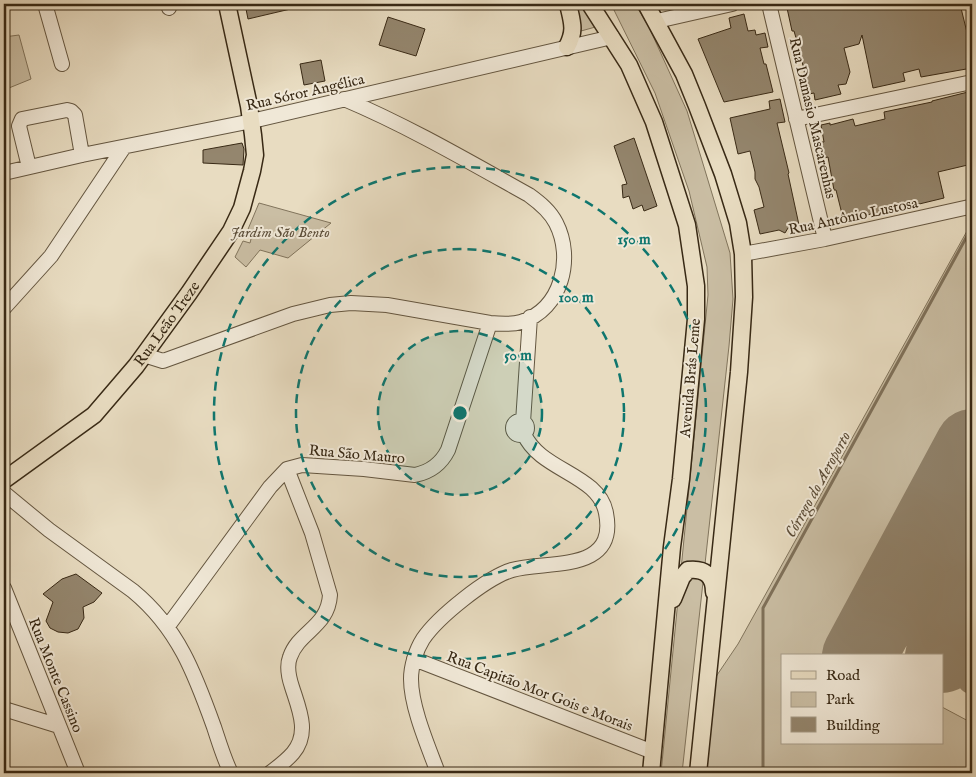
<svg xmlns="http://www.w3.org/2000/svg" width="976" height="777" font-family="'IM FELL English',serif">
<rect width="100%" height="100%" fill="#e8dcc1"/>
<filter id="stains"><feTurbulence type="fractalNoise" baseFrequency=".004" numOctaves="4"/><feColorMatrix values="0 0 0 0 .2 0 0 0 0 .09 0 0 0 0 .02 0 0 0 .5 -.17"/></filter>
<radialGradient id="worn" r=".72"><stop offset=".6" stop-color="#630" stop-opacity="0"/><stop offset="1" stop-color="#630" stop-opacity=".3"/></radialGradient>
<path fill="#cabea4" stroke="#81745c" d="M 573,4 L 585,4 L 599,26 L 581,31 Z
M 611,4 L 635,4 L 648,25 L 687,111 L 730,253 L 733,299 L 729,346 L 682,773 L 661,773 L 708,295 L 707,267 L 689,191 L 655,93 Z
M 19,35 L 31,79 L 4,90 L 4,37 Z
M 259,203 L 331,223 L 288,258 L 260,250 L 246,267 L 235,257 L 243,241 L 250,243 L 252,235 L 246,234 Z
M 972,222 L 972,446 L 859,656 L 782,656 L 782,743 L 942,743 L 942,707 L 972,723 L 972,773 L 703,773 L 713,681 L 738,644 Z"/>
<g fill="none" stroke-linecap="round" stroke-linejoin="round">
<path stroke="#7e7059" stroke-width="3" d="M 763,773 L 763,608 L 972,227"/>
<path stroke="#90826b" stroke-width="30" d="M 968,523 C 963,538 955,552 953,567 C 948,596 955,656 972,679"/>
<path stroke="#90826b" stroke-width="74" d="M 859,656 L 972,446
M 942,656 L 972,599"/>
</g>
<path fill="#94866e" stroke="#382915" d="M 245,4 L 298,4 L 299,7 L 248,19 Z
M 789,4 L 960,4 L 972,53 L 972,68 L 921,77 L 919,69 L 903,73 L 905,81 L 873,88 L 862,35 L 859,44 L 844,48 L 850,72 L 846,84 L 838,85 L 841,94 L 815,100 L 814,93 L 809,94 L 800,52 L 794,31 L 792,31 L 787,8 Z
M 744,14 L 748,31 L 755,30 L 756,35 L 765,33 L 768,47 L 760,48 L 764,64 L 766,64 L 773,92 L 724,102 L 698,39 L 731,28 L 729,18 Z
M 388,17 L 425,29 L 416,56 L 379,45 Z
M 321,60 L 325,81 L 304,85 L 300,64 Z
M 972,91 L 972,164 L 938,172 L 944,198 L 878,214 L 874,213 L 844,222 L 836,190 L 834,190 L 828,157 L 824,158 L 820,142 L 824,142 L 821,125 L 830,123 L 830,125 L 853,119 L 855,126 L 885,119 L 884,112 L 932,102 L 932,101 Z
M 780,99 L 785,122 L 777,123 L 789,173 L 788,174 L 799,225 L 788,228 L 785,233 L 779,230 L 760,234 L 754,210 L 764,207 L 759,187 L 755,179 L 755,172 L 750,151 L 738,154 L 730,118 L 770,109 L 769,101 Z
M 634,138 L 657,206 L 644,211 L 642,205 L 633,209 L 629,196 L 623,198 L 622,185 L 627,184 L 614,146 Z
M 242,143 L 244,149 L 243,165 L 203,163 L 203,150 Z
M 76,574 L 102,593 L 94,602 L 83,607 L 84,618 L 78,629 L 68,633 L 58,632 L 50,628 L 46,621 L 53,602 L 43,594 L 62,579 Z"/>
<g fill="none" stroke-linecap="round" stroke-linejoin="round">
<defs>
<path id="minor" d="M 45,4 L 62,64
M 168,4 L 169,8
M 769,4 L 825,239
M 657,21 L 732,4
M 796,119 L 972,82
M 29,167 L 19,126 L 22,119 L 67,110 L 71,111 L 75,115 L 82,155
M 4,173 L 82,155 L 252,121 L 612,37
M 743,254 L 825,239 L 969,207
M 4,308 L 51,256 L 124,147
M 144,355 L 163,361 L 293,314 L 330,305 L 351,303 L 387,305 L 490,323 C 500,324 511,325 521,322 C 562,309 574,258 556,223 C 550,211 540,203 529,195 C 468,161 408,126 344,99
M513 428a7 7 0 1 1 14 0a7 7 0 1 1-14 0Z
M 523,422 L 530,317
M 4,493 L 49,530 L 133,591 C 178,628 195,674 214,727 C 219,742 224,759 231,773
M 4,588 L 78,773
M 168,626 L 270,487 L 287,469 L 302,465 L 364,469 L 415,475 C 430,472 441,464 448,450 L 490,323
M 414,659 L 653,752
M 4,709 L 59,726
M 270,773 C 278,767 287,760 293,753 C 310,733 299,709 292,687 C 289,678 286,667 290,657 C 299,631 328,627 330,595 L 312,533 L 287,469
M 438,773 C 428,746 411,707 411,679 C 411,666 416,650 423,639 C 438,617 486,578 512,570 C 547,560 618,574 606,513 C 599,474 540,471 524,434"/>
<g id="major">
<path d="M 590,4 L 629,65 L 654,122 L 687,225 L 696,286 L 696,319 L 681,479 L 672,547 L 651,773"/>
<path d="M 646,4 L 684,74 L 697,106 L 723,174 L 738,223 L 743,254 L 744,297 L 739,372 L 698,773"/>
<path d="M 567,47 C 576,30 572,22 568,4"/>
<path id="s1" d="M 4,480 L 94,415 L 136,366 L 189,293 L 231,231 L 242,208 L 252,171 L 255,155 L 253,135 L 249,106 L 227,4"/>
<path d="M 673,599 L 682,577 L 688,570 C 705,568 714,576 714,592"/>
</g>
</defs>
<use href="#minor" stroke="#645640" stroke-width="16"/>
<use href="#major" stroke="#382915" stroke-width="19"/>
<use href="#minor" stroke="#f0e8d7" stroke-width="14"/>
<use href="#major" stroke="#e8dcc1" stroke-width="16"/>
</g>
<circle cx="460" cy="413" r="82" fill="#0f766e" fill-opacity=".12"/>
<g fill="none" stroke="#0f766e" stroke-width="2.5" stroke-dasharray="9 6">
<circle cx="460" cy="413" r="82"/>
<circle cx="460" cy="413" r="164"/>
<circle cx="460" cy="413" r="246"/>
</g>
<g text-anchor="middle" stroke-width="4" stroke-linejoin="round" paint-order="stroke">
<g font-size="15" fill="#382915" stroke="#f0e8d7">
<text transform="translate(305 92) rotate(-13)" y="5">Rua Sóror Angélica</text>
<text transform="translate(813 118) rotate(77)" y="5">Rua Damasio Mascarenhas</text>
<text transform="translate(853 216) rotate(-12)" y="5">Rua Antônio Lustosa</text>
<text dy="5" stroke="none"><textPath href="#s1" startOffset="228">Rua Leão Treze</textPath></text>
<text transform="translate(690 378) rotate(-85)" y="5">Avenida Brás Leme</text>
<text transform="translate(357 454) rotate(5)" y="5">Rua São Mauro</text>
<text transform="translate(56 675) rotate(68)" y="5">Rua Monte Cassino</text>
<text transform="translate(540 691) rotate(21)" y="5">Rua Capitão Mor Gois e Morais</text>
</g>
<g font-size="15" font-style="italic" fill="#5c4e39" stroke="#f0e8d7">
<text x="280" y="237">Jardim São Bento</text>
</g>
<g font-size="16" font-style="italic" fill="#5b4c37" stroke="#f0e8d7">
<text transform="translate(817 484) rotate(-61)" y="6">Córrego do Aeroporto</text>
</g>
</g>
<circle cx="460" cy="413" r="8" fill="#0f766e" stroke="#f0e8d7" stroke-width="2.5"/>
<g font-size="15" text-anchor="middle" font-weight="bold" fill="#0f766e" stroke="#f0e8d7" stroke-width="4" stroke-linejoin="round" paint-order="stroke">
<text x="634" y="244">150 m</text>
<text x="576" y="302">100 m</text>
<text x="518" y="360">50 m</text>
</g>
<rect width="976" height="777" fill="none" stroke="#e8dcc1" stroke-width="20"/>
<rect x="5" y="5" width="966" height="767" fill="none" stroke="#382915" stroke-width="2.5"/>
<rect x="10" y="10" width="956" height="757" fill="none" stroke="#382915"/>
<rect x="781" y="654" width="162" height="90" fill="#f0e8d7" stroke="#a69c89"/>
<rect x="791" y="671" width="25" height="8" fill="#e8dcc1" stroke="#a69c89"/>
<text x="826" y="680" font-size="15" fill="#382915">Road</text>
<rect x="791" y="692" width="25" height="15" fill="#cabea4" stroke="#a69c89"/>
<text x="826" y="704" font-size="15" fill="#382915">Park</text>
<rect x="791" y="717" width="25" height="15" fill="#94866e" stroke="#a69c89"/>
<text x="826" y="730" font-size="15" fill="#382915">Building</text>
<rect width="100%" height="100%" filter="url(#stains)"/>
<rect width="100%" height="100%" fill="url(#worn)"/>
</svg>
